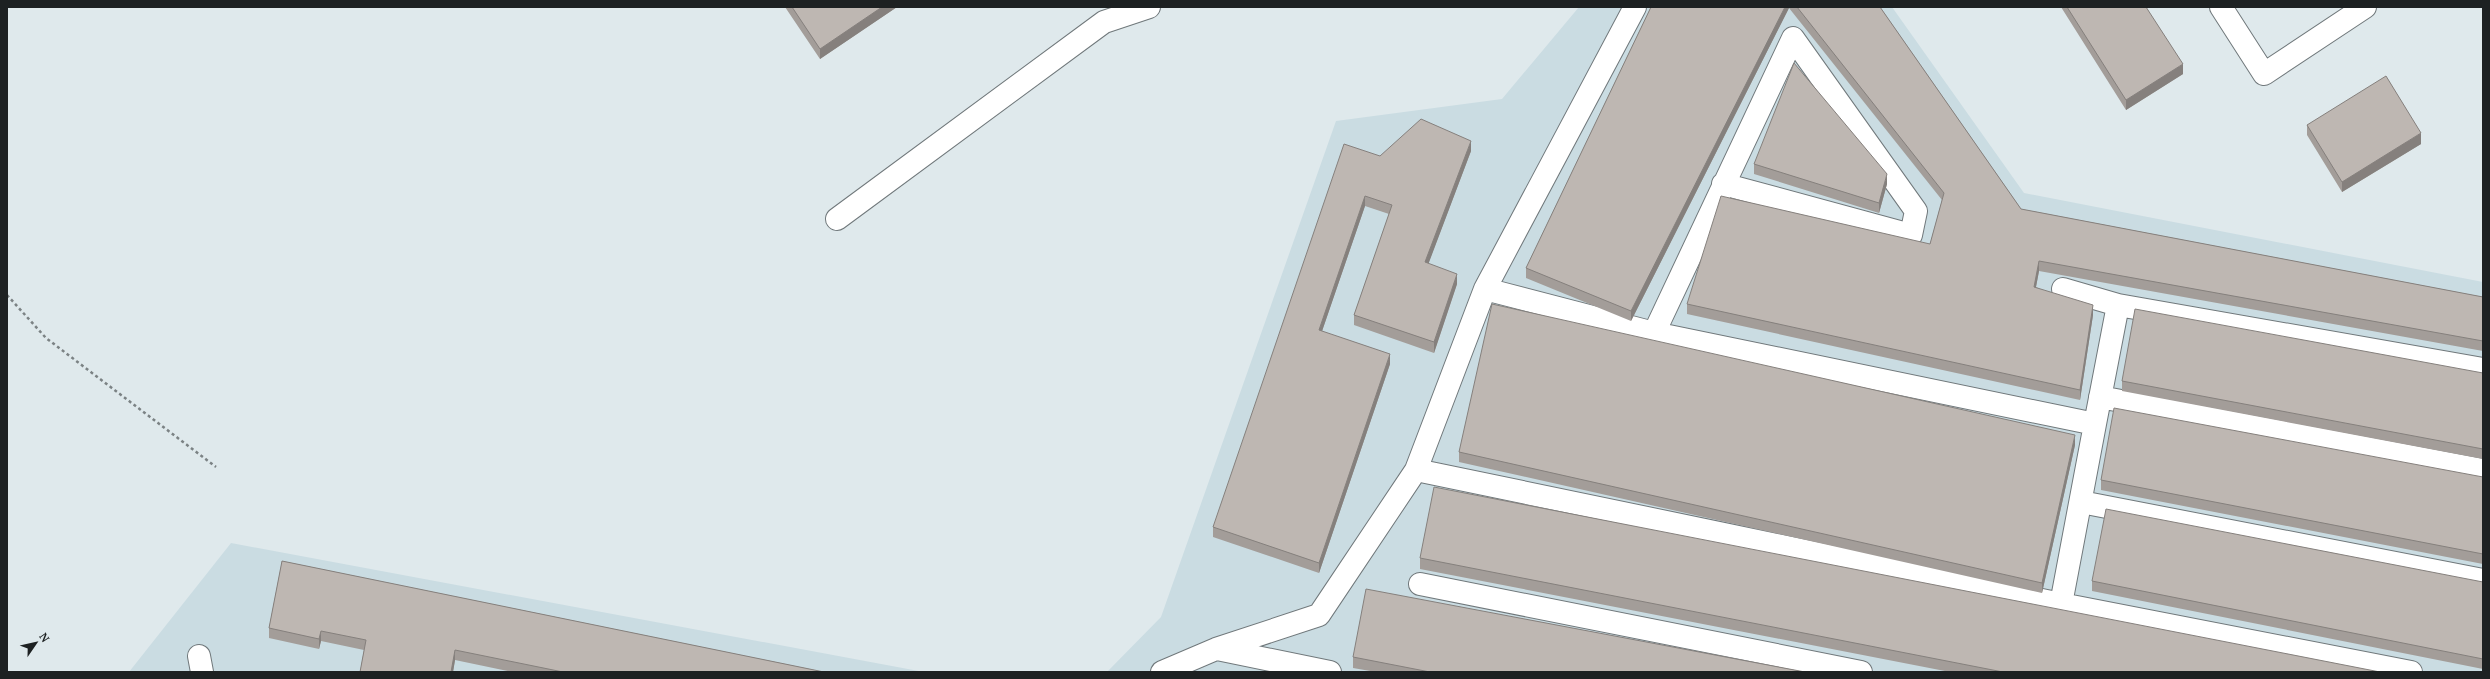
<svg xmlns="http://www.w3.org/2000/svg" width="2490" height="679" font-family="'PT Serif',serif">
<rect width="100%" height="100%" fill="#dfe9ec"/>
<path fill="#cadce2" d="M 1579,7 L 1892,7 L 2024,193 L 2483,282 L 2483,672 L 1107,672 L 1161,617 L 1336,121 L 1502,99 Z
M 231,543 L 924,672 L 129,672 Z"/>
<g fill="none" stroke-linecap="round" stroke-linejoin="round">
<defs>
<path id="minor" d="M 2221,7 L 2264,74 L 2365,7
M 837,219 L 1104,22 L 1149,7
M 1485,289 L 1654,333 L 2095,424 L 2061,604
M 2063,289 L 2118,305
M 1654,333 L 1793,38 L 1916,211 L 1911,235 L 1723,184
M 2100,397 L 2483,470
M 2095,424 L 2118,305 L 2483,369
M 1416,470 L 2061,604 L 2411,672
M 2081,502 L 2483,580
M 1420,584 L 1861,672
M 1217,649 L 1330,672
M 199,656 L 202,672
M 1162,672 L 1216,649 L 1319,615 L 1416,470 L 1485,289 L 1635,7"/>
</defs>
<use href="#minor" stroke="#70787b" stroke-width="24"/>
<path stroke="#7b8284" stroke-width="2.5" stroke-dasharray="3 3" stroke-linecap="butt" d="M 7,295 L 46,338 L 216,467"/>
<use href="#minor" stroke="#fff" stroke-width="22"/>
</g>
<path fill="#a39d99" d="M 785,7 L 897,7 L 820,59 Z
M 1651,7 L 1880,7 L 2021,209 L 2483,297 L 2483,351 L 2039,271 L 2036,287 L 2093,315 L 2080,400 L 1687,314 L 1687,304 L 1930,244 L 1942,200 L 1789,8 L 1631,321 L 1526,278 L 1526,268 Z
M 2061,7 L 2146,7 L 2183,74 L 2126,110 Z
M 2307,125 L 2421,144 L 2342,192 L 2307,135 Z
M 1471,151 L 1428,264 L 1457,284 L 1434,353 L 1354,325 L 1354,315 L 1389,214 L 1365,206 L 1322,331 L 1390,364 L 1319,573 L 1213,537 L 1213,527 L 1380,156 Z
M 1754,164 L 1887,184 L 1879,213 L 1754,174 Z
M 2483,373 L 2483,459 L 2122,391 L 2122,381 Z
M 2075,445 L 2042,593 L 1459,462 L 1459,452 Z
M 2483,477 L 2483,564 L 2101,490 L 2101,480 Z
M 1420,558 L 2380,672 L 1950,672 L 1420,569 Z
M 282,561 L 824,672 L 513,672 L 455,660 L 453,672 L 360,672 L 364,650 L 321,641 L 319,649 L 269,638 L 269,628 Z
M 2092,581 L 2483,582 L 2483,669 L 2092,591 Z
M 1353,657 L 1805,672 L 1376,672 L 1353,668 Z"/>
<path fill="#85807d" d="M 882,7 L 897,7 L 820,59 L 820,49 Z
M 1785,7 L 1789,7 L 1789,8 L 1631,321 L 1631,311 Z
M 2183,64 L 2183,74 L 2126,110 L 2126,100 Z
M 2421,133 L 2421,144 L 2342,192 L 2342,182 Z
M 1471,141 L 1471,151 L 1425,273 L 1425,262 Z
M 1887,174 L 1887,184 L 1879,213 L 1879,203 Z
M 1365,196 L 1365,206 L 1319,340 L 1319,330 Z
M 2039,261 L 2039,271 L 2034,297 L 2034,287 Z
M 1457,274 L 1457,284 L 1434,353 L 1434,342 Z
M 2093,305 L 2093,315 L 2080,400 L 2080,390 Z
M 1390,354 L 1390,364 L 1319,573 L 1319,563 Z
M 2075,435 L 2075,445 L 2042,593 L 2042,583 Z
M 321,631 L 321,641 L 319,649 L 319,639 Z
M 455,650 L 455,660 L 453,672 L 451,672 Z"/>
<path fill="#beb7b2" stroke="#85807d" d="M 792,7 L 882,7 L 820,49 Z
M 1651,7 L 1785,7 L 1631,311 L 1526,268 Z
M 1797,7 L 1880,7 L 2021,209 L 2483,297 L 2483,341 L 2039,261 L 2034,287 L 2093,305 L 2080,390 L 1687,304 L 1721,196 L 1930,244 L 1944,193 Z
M 2067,7 L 2146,7 L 2183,64 L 2126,100 Z
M 1794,63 L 1887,174 L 1879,203 L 1754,164 Z
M 2386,76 L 2421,133 L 2342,182 L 2307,125 Z
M 1421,119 L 1471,141 L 1425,262 L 1457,274 L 1434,342 L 1354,315 L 1392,205 L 1365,196 L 1319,330 L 1390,354 L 1319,563 L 1213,527 L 1344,144 L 1380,156 Z
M 1492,304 L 2075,435 L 2042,583 L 1459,452 Z
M 2135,309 L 2483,373 L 2483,449 L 2122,381 Z
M 2114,408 L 2483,477 L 2483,554 L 2101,480 Z
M 1434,487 L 2380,672 L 2003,672 L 1420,558 Z
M 2106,509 L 2483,582 L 2483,659 L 2092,581 Z
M 282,561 L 824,672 L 563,672 L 455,650 L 451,672 L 360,672 L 366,640 L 321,631 L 319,639 L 269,628 Z
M 1366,589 L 1805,672 L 1430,672 L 1353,657 Z"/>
<rect width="2490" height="679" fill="none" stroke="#1d2122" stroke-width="16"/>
<g transform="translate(36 643) rotate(56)" stroke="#dfe9ec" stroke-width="3" paint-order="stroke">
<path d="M0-3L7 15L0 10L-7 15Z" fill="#1d2122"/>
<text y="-6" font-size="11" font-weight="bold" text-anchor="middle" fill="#1d2122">N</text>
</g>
</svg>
